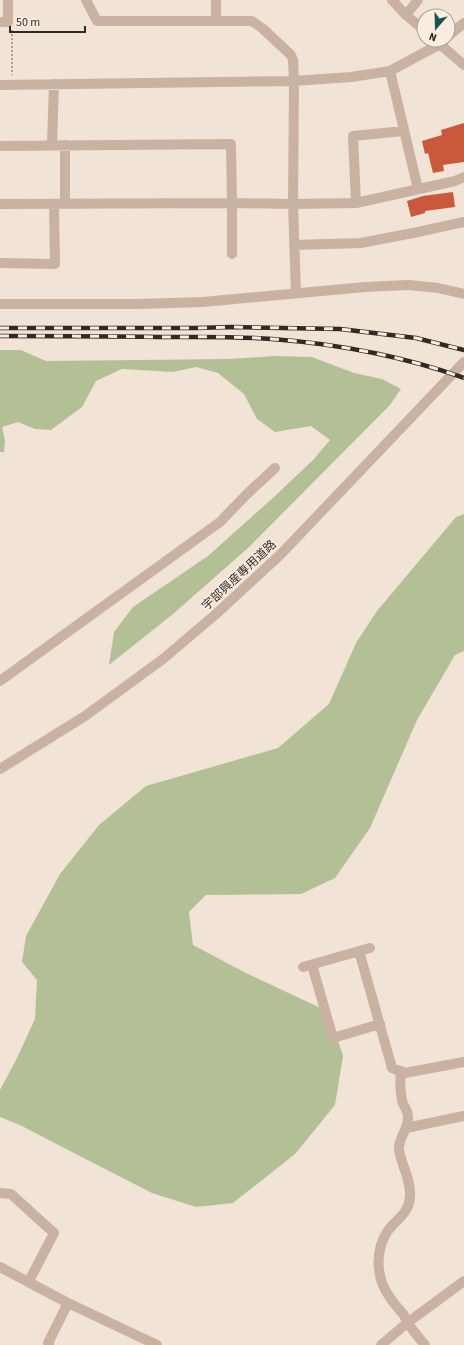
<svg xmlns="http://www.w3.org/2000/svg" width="464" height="1345" font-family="'Source Sans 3','Noto Sans JP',sans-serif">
<rect width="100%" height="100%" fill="#f1e3d5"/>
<path fill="#b3c095" d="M 0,350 L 21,350 L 46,361 L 229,359 L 276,356 L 312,357 L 354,373 L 382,379 L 401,389 L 390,405 L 248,548 L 173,614 L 109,665 L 114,632 L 133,607 L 208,556 L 275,496 L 314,459 L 330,440 L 311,426 L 275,432 L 257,419 L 244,394 L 218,373 L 196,367 L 173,372 L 122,369 L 96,381 L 82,407 L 51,430 L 35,429 L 18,422 L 2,427 L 5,441 L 4,452 L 0,452 Z
M 464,514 L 464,651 L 455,655 L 417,720 L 370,828 L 335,878 L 301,894 L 206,895 L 189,912 L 193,945 L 244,972 L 329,1012 L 343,1056 L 335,1105 L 295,1154 L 233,1203 L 196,1207 L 152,1193 L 68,1150 L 22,1126 L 0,1117 L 0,1090 L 16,1060 L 35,1019 L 37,980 L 22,962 L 26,936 L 60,874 L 99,825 L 146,786 L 278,748 L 329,704 L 356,643 L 377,611 L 456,517 Z"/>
<path fill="#ca593b" d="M 464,123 L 464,162 L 443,165 L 444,171 L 433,173 L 428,153 L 425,154 L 422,141 L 442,135 L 441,130 Z
M 453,192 L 455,207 L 425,211 L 425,213 L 411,217 L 407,201 L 423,196 Z"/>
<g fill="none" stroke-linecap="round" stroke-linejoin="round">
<path stroke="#b59c8c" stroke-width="2" stroke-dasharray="2 2" stroke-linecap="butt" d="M 12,30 L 12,75"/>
<path stroke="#c9b2a1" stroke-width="10" d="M 86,0 L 97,21 L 252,21 L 262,28 L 291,55 L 293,60 L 294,81 L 293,204 L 296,293
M 216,0 L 216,21
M 392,0 L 406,15 L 424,30
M 406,15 L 418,0
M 0,22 L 8,22 L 8,0
M 448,36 L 464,23
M 435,40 L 464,65
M 390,71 L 418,189
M 0,85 L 294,81 L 351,77 L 390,71 L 440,44 L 444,40
M 52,145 L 54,84
M 0,146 L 231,144 L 232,203 L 232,254
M 65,203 L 65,145
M 356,203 L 353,136 L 404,131
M 0,204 L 232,203 L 293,204 L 356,203 L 455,181 L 464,177
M 294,245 L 361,243 L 418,232 L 464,222
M 0,263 L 55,264 L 54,204
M 0,304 L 139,304 L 203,302 L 365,287 L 409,285 L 438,288 L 464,294
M 0,681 L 220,522 L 247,494 L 275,468
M 0,769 L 85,716 L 163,659 L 216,614 L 281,554 L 464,362
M 359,951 L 392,1068 L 405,1073 L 464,1062
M 312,965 L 333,1038 L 380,1024
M 303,967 L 370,948
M 401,1071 C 400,1081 400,1091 402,1101 C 404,1107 409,1112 408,1118 C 408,1130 398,1138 399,1150 C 402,1167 411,1179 410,1197 C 409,1214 395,1220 387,1232 C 375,1251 376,1278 389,1296 C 393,1303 399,1309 404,1315 C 405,1318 406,1321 408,1323 C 413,1331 419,1338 425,1345
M 406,1128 L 464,1116
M 0,1193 L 11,1194 L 54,1233 L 29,1281
M 0,1267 L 68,1303
M 49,1345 L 48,1343 L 68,1303 L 157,1345
M 381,1345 L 407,1323 L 464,1281"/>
<defs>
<path id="rail" d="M 0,328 L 196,328 L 232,327 L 340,329 L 416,338 L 464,350
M 0,336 C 52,336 105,336 157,337 C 195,337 234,336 272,339 C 337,344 403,356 464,378"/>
</defs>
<use href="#rail" stroke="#332924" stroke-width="4.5"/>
<use href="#rail" stroke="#f9ede1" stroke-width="3" stroke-dasharray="9" stroke-linecap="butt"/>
</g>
<g text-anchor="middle" stroke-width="3" stroke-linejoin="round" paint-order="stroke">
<g font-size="12" fill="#332924" stroke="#f9ede1">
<text transform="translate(239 575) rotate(-43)" y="4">宇部興産専用道路</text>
</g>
</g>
<g transform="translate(436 28) rotate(200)"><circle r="19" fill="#f9ede1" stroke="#aa9f95"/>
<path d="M0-3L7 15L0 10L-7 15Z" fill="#195355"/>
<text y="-6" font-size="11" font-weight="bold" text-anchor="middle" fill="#332924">N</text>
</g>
<path d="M10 26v6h75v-6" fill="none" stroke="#332924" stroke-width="2"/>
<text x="16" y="26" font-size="12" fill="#332924" stroke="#f9ede1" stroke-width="3" paint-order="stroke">50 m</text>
</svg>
